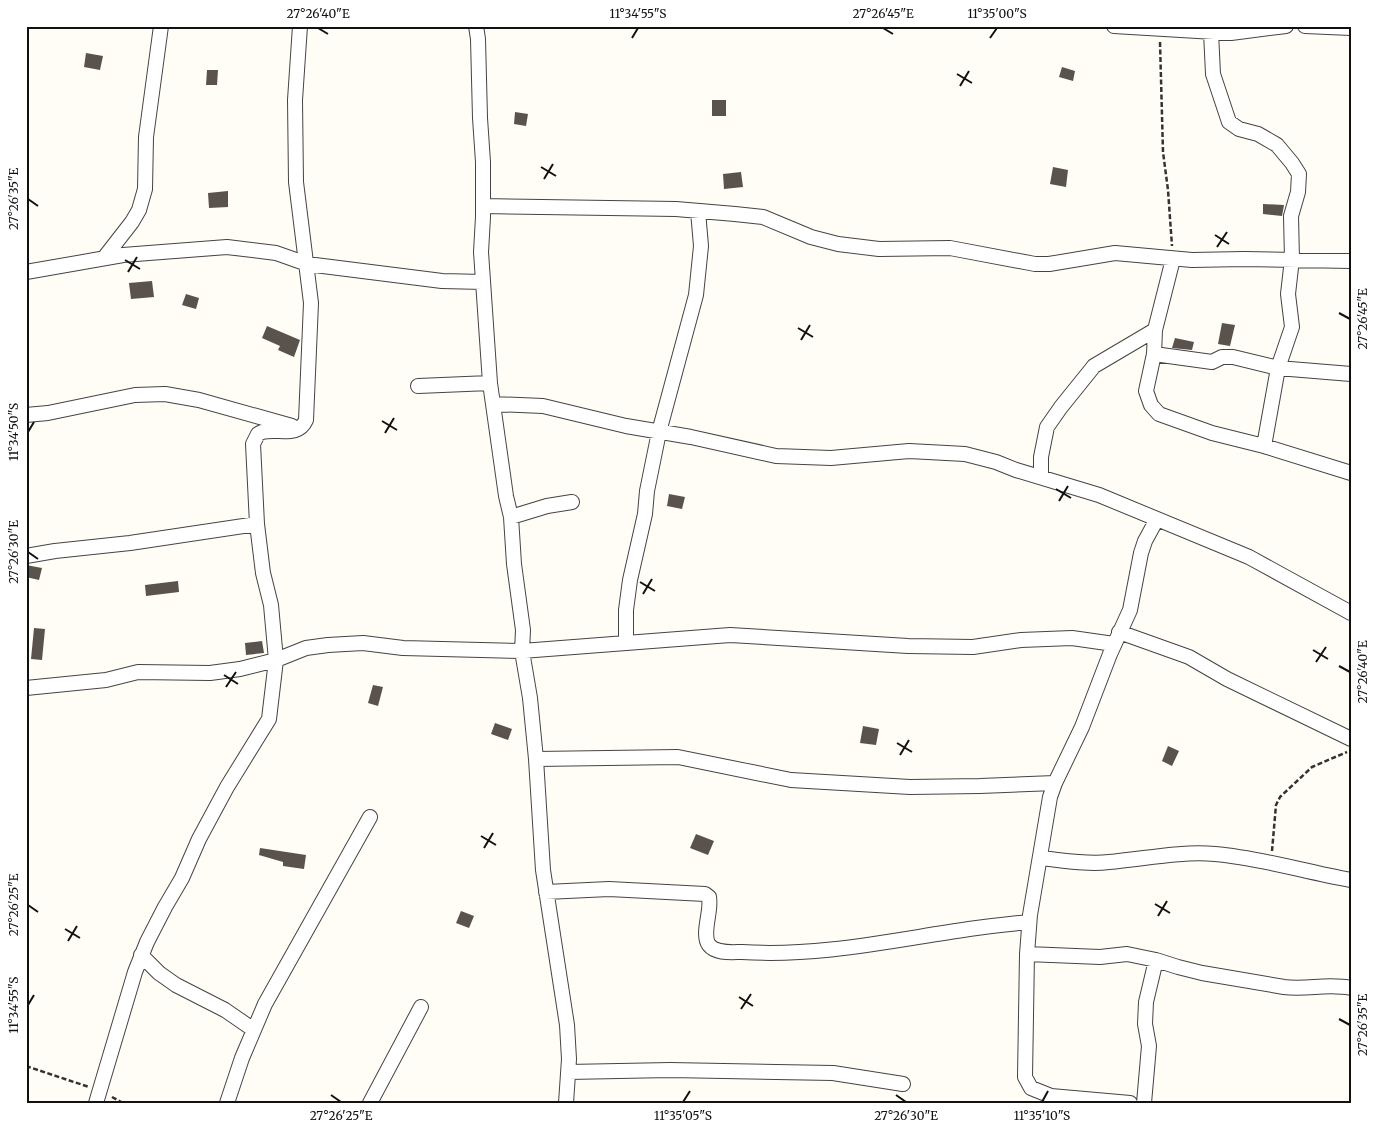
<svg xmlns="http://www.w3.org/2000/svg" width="1377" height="1129" font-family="Merriweather,serif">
<rect width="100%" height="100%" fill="#fffdf5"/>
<path fill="#5a524d" d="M 86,53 L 103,56 L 100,70 L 84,67 Z
M 1062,67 L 1075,71 L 1073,81 L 1059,77 Z
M 207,70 L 218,70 L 217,85 L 206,85 Z
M 712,100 L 726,100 L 726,116 L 712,116 Z
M 515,112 L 528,114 L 526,126 L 514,124 Z
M 1053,167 L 1068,170 L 1066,187 L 1050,184 Z
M 741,172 L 743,187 L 724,189 L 723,174 Z
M 228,191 L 228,207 L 209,208 L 208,193 Z
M 1263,204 L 1284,205 L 1282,216 L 1263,214 Z
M 152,281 L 154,297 L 131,299 L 129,283 Z
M 186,294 L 199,298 L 196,309 L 182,305 Z
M 1222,323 L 1235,325 L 1230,346 L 1218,344 Z
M 267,326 L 300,340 L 294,357 L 278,350 L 280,346 L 262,338 Z
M 1175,338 L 1194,342 L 1192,350 L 1172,348 Z
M 669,494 L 685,497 L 682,509 L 667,506 Z
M 26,565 L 42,568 L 39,580 L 26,577 Z
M 178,581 L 179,592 L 146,596 L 145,585 Z
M 34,628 L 45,629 L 42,660 L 31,659 Z
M 262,641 L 264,653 L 246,655 L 245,643 Z
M 373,685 L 383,687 L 378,706 L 368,703 Z
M 495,723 L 512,729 L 508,740 L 491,734 Z
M 863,726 L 879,729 L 876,745 L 860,743 Z
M 1168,746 L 1179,751 L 1172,766 L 1162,761 Z
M 696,834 L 714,841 L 708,855 L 690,848 Z
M 260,848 L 306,855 L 304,869 L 283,866 L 283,862 L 259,855 Z
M 461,911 L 474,916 L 469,928 L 456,923 Z"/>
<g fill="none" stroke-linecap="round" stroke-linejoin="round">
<defs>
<path id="minor" d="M 476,26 L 478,39 L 480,118 L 483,162 L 483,217 L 481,252 L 490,383 L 506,496 L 511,517 L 514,564 L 523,630 L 522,651 L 530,698 L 536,759 L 543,870 L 567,1025 L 569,1059 L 566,1103
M 1114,26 L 1231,33 L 1286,26
M 1305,26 L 1351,28
M 1211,32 L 1213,74 L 1229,122 L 1239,129 L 1258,134 L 1277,145 L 1292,163 L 1299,174 L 1298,192 L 1291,216 L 1292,259 L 1288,294 L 1292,327 L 1278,368 L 1264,446
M 483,206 L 676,209 L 735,214 L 763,217 L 811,237 L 838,244 L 879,249 L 950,248 L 1035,264 L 1049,264 L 1115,253 L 1192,260 L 1244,259 L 1351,261
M 104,258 L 132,222 L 139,210 L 145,189 L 146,137 L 161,26
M 26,272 L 123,255 L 227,247 L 276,253 L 307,264 L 442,281 L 483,282
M 1155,330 L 1154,354 L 1146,391 L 1151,405 L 1159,414 L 1212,433 L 1264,446 L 1351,473
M 1154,354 L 1212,362 L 1222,357 L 1233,357 L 1278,368 L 1351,374
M 418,386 L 490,383
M 493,404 L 543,406 L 626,426 L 691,437 L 776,456 L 831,458 L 909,451 L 965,454 L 996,462 L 1016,470 L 1099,495 L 1249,557 L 1351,613
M 26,415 L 48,413 L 135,395 L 165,394 L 199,400 L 292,426
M 1041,477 L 1041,457 L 1047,427 L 1061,407 L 1094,366 L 1155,330 L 1173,259
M 511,517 L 547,506 L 572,502
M 26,556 L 55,551 L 130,543 L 257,524
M 1119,632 L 1189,657 L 1227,679 L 1351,739
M 626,643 L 730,635 L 908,646 L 973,647 L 1021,640 L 1072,638 L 1114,644
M 26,688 L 106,680 L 138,672 L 210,673 L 240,669 L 276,660 L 306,648 L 328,645 L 363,643 L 403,648 L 522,651 L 626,643 L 626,610 L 630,580 L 645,514 L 647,491 L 659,432 L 696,295 L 701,246 L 698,211
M 536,759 L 678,757 L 791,780 L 910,787 L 980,786 L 1055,783
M 1040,858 C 1062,860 1087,865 1109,862 C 1144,859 1180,851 1215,854 C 1262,858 1305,872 1351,880
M 546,892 L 609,889 L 705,894 L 709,897 C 712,911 701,934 709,945 C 716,954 732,952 742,952 C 819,957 893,940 969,929 C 989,926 1009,924 1029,922
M 1027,954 L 1100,957 L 1127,954 L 1156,960 L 1178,967 L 1202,973 L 1284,987 C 1307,990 1328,983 1351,988
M 141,955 L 159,973 L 176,985 L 225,1010 L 254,1030
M 568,1072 L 670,1070 L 833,1073 L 903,1084
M 96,1103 L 135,972 L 147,942 L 165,907 L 182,878 L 199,839 L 227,787 L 269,719 L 276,660 L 271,605 L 263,573 L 257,524 L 253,444 L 258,434 L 262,432 C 278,428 298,438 306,420 L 311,303 L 296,182 L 295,100 L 300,26
M 227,1103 L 242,1058 L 265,1004 L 370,817
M 370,1103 L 421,1007
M 1130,1103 L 1051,1096 L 1031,1088 L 1025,1077 L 1027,954 L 1030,915 L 1050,797 L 1055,783 L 1082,727 L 1110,654 L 1130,610 L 1141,553 L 1145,541 L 1157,519
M 1144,1103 L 1149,1046 L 1145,1024 L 1146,1002 L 1156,960"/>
</defs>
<use href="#minor" stroke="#444" stroke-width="16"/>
<path stroke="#333" stroke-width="2.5" stroke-dasharray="5 2.5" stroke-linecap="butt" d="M 1160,42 L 1163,152 L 1168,190 L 1172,246
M 1272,851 L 1276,805 L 1280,797 L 1312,767 L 1347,752
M 26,1066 L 89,1087
M 112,1097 L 123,1103"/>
<use href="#minor" stroke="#fff" stroke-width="14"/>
</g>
<path fill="none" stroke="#111" stroke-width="2" d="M 318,28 L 328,34M 883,28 L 893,34M 632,38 L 638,28M 990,38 L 997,28M 957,74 L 972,83M 960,86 L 969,71M 541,167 L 556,176M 544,179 L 553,164M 28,199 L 38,206M 1215,235 L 1229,244M 1217,247 L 1227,232M 125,260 L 140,269M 128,272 L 137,257M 1339,313 L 1350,319M 798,328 L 813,337M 801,340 L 810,325M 382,421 L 397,430M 28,432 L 34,422M 385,433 L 394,418M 1056,489 L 1071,498M 1059,501 L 1068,486M 28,552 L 38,559M 640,582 L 655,591M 643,594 L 652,579M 1313,650 L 1328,659M 1316,662 L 1326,647M 1339,666 L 1350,672M 224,675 L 238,684M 226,687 L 236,672M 897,743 L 912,752M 900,755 L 909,740M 481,836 L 496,845M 484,848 L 493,833M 1155,904 L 1170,913M 28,905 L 38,912M 1158,916 L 1167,901M 65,929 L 80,938M 68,941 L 77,926M 739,997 L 753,1006M 28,1005 L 34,995M 741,1009 L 751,994M 1339,1019 L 1350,1025M 331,1095 L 341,1102M 896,1095 L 906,1102M 683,1102 L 690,1091M 1042,1102 L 1048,1091"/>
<rect width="1377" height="1129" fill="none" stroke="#ffffff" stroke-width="55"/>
<rect x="28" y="28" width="1322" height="1074" fill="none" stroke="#111" stroke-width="2"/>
<g font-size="12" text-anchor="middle" fill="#111">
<text x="318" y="18">27°26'40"E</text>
<text x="638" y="18">11°34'55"S</text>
<text x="883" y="18">27°26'45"E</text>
<text x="997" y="18">11°35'00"S</text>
<text transform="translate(14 199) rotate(-90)" y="4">27°26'35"E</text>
<text transform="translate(1363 319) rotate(-90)" y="4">27°26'45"E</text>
<text transform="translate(14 432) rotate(-90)" y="4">11°34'50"S</text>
<text transform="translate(14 552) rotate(-90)" y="4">27°26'30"E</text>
<text transform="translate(1363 672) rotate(-90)" y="4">27°26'40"E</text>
<text transform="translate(14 905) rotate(-90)" y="4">27°26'25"E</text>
<text transform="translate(14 1005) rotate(-90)" y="4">11°34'55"S</text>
<text transform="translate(1363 1025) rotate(-90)" y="4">27°26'35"E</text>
<text x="341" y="1120">27°26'25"E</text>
<text x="683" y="1120">11°35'05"S</text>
<text x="906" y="1120">27°26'30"E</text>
<text x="1042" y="1120">11°35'10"S</text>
</g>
</svg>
